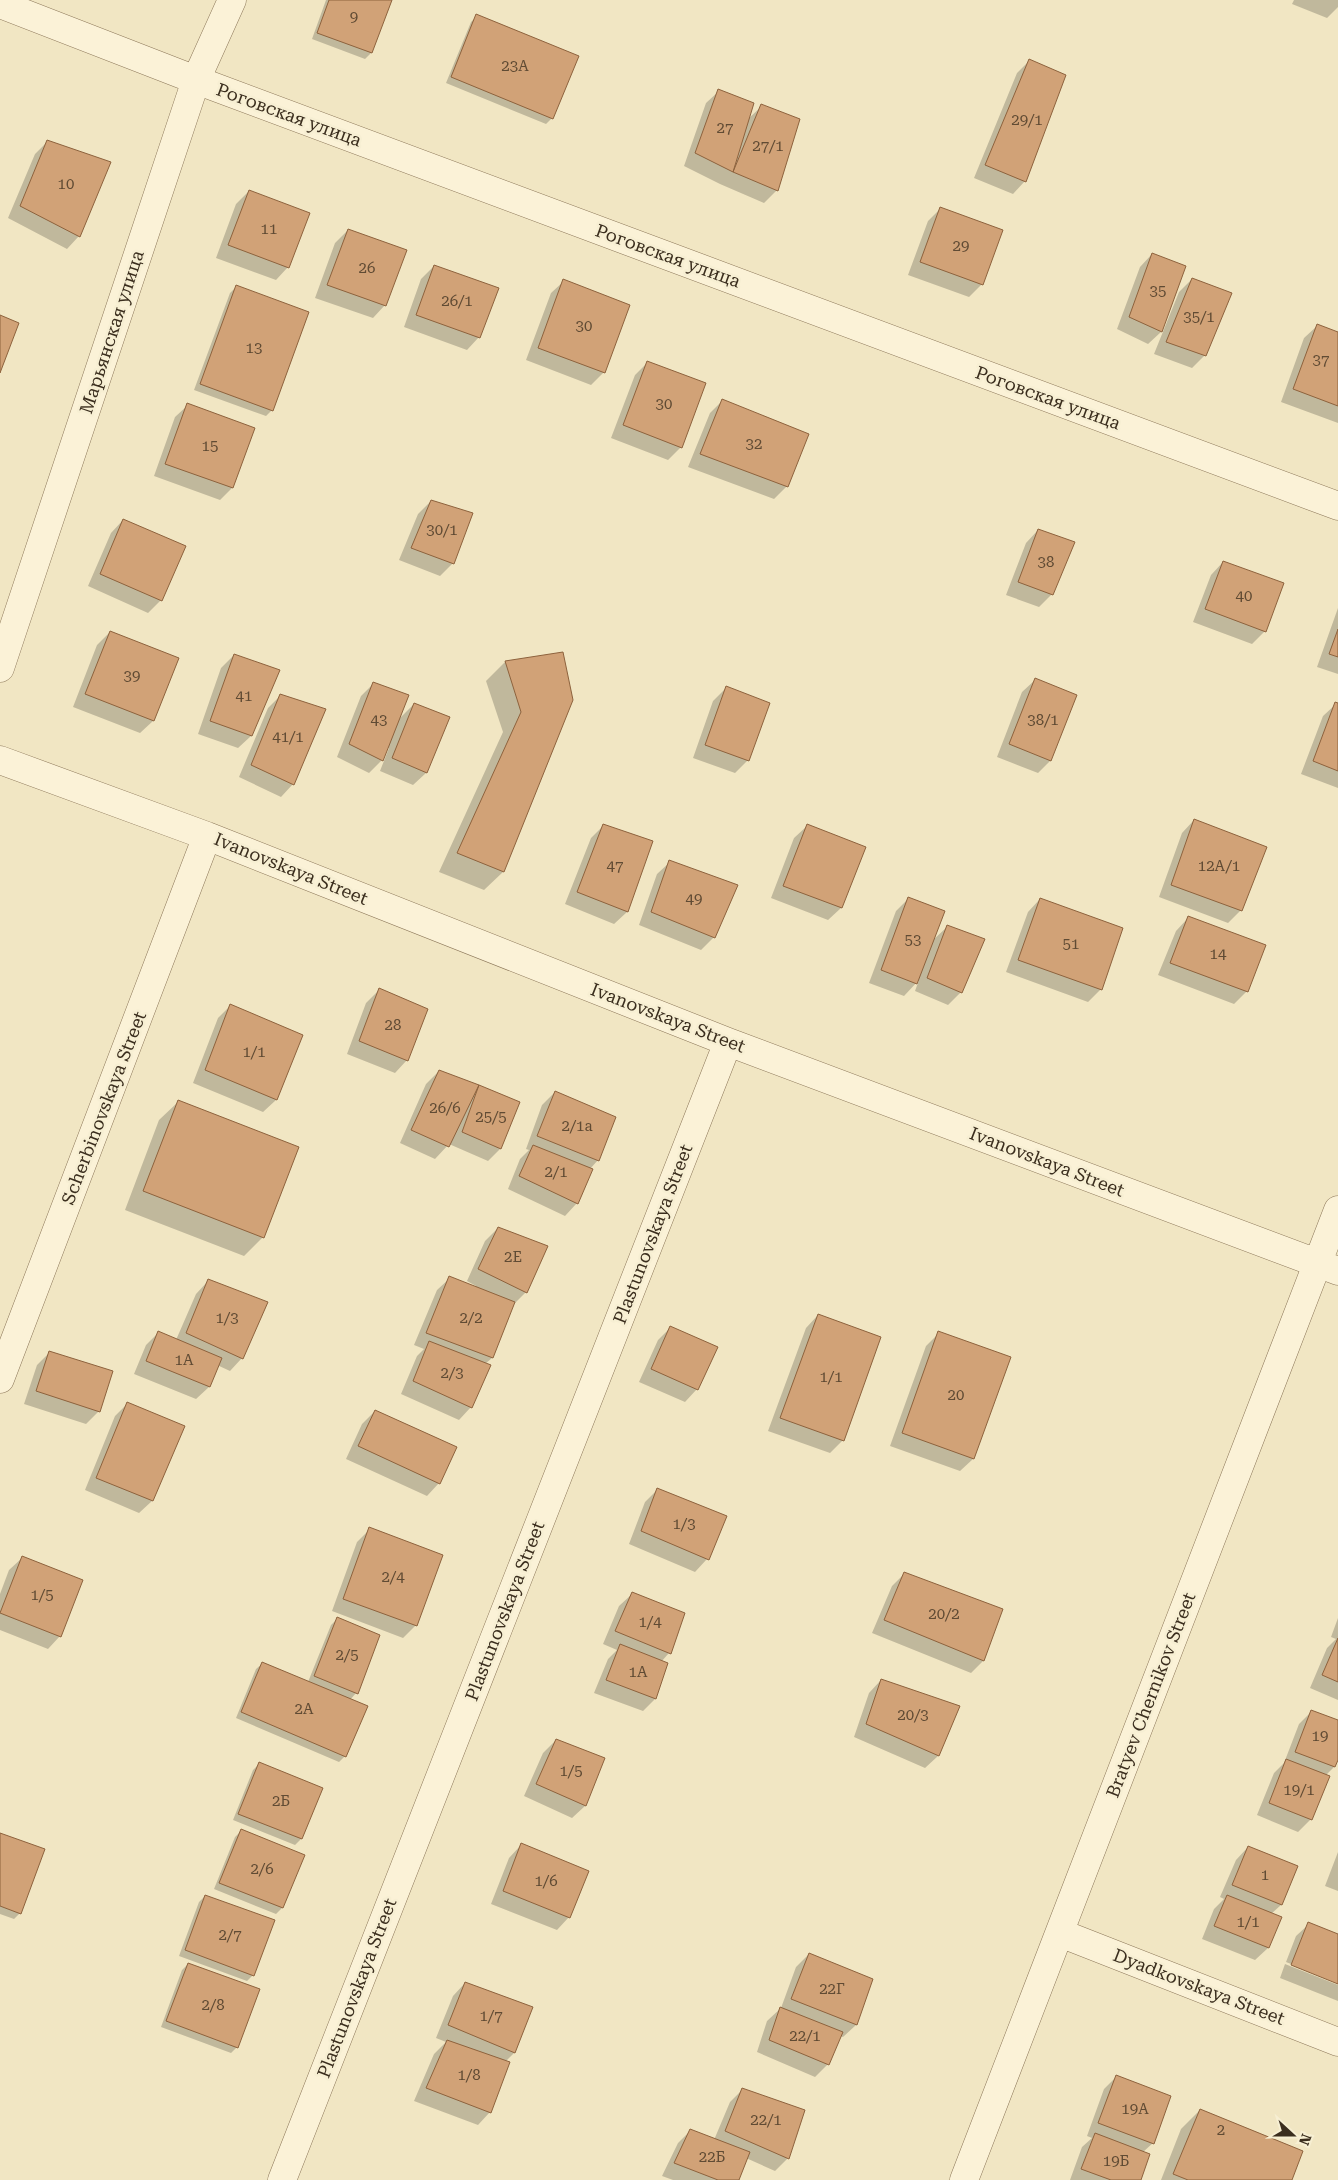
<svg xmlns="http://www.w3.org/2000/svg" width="1338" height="2180" font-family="'Roboto Serif',serif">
<rect width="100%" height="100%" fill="#f1e6c3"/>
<path fill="#0003" d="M 326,0 L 390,0 L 371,53 L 365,59 L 312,39 Z
M 1294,0 L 1338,0 L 1338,7 L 1327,18 L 1292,4 Z
M 477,16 L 552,118 L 546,124 L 446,83 L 471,22 Z
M 1029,61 L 1025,181 L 1013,194 L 974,178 L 1017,73 Z
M 719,91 L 748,119 L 762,106 L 777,190 L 764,203 L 720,184 L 684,166 L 706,103 Z
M 47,142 L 79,236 L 67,249 L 8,218 L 35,154 Z
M 249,191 L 288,267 L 276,280 L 216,258 L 236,204 Z
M 940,209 L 982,284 L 969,297 L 908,275 L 928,221 Z
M 348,230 L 385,305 L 373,318 L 315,298 L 335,243 Z
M 1152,254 L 1185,267 L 1161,332 L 1148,344 L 1117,329 L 1140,267 Z
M 434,266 L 479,337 L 467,350 L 404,327 L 421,279 Z
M 1192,279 L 1205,355 L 1192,368 L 1154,354 L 1179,292 Z
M 564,281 L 604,372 L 591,385 L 526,360 L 551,293 Z
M 236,287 L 272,410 L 266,416 L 194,390 L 230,293 Z
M 1317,326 L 1338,333 L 1338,423 L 1281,402 L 1304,338 Z
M 648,362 L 681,447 L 668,460 L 611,438 L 635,375 Z
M 723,400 L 787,486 L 774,499 L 688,467 L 710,413 Z
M 188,405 L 232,488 L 220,500 L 154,476 L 175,417 Z
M 431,501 L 453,563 L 440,576 L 399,560 L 418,514 Z
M 123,520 L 161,600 L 148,613 L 88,586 L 111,533 Z
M 1038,530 L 1052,594 L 1039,607 L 1006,595 L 1026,543 Z
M 1223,562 L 1265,631 L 1252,644 L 1193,622 L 1211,575 Z
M 1338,608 L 1338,674 L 1317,667 Z
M 110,632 L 177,658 L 153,721 L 140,733 L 73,707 L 97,645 Z
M 562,653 L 571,699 L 503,872 L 484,890 L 439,872 L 503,732 L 486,681 L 505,662 Z
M 234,655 L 251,736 L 238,748 L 198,734 L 221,668 Z
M 1035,680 L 1075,696 L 1050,761 L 1038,773 L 997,757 L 1022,692 Z
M 373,684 L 397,721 L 414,704 L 449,717 L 426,773 L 413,785 L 380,771 L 389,748 L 387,747 L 382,760 L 369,773 L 337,757 L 361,696 Z
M 726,688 L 748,760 L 735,773 L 693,758 L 713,701 Z
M 280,696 L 293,784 L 281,797 L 239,777 L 268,708 Z
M 1336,704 L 1338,705 L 1338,788 L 1301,774 L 1323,716 Z
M 1194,820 L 1241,910 L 1228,923 L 1159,897 L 1182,833 Z
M 604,825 L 627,912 L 614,924 L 565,904 L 591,838 Z
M 807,826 L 864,848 L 841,908 L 828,920 L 771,898 L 794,838 Z
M 670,862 L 714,937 L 701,950 L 639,925 L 657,874 Z
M 908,899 L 932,941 L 947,927 L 984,940 L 961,992 L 948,1005 L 915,991 L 919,980 L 904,996 L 869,983 L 896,911 Z
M 1040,899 L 1101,989 L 1088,1002 L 1006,972 L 1028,912 Z
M 1188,918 L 1247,991 L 1234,1004 L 1158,975 L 1176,931 Z
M 379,990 L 407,1060 L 395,1073 L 347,1054 L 366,1003 Z
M 230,1006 L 301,1035 L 276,1100 L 263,1112 L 193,1083 L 218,1018 Z
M 439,1071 L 519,1103 L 500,1149 L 488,1161 L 449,1144 L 435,1159 L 400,1143 L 426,1084 Z
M 555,1092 L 598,1160 L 590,1169 L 577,1203 L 565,1216 L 508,1189 L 520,1159 L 529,1150 L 526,1149 L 542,1105 Z
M 178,1102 L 263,1237 L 244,1256 L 125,1210 L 159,1120 Z
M 498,1228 L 526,1292 L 512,1306 L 492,1358 L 485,1364 L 471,1407 L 459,1420 L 401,1394 L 417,1356 L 424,1349 L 414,1345 L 437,1290 L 450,1278 L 476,1288 L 476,1286 L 467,1281 L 485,1241 Z
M 208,1281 L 242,1358 L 230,1371 L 217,1365 L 209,1387 L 196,1399 L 134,1374 L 146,1345 L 158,1333 L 176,1340 L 196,1294 Z
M 818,1315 L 843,1440 L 830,1453 L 768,1431 L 806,1328 Z
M 671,1327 L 697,1389 L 685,1402 L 639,1382 L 658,1340 Z
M 939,1333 L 1009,1358 L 973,1459 L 960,1471 L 890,1446 L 926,1346 Z
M 50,1352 L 99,1411 L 86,1424 L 24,1404 L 37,1365 Z
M 128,1403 L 152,1501 L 139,1513 L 85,1490 L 115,1416 Z
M 375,1411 L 439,1483 L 427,1496 L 346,1459 L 362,1424 Z
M 658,1489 L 707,1559 L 695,1572 L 629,1544 L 645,1502 Z
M 370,1529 L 416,1625 L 403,1638 L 332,1611 L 357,1542 Z
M 22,1558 L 60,1636 L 48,1649 L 0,1630 L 0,1594 L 9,1570 Z
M 904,1574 L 1001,1610 L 983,1661 L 971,1673 L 872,1633 L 892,1586 Z
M 632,1594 L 669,1653 L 661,1662 L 655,1699 L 643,1711 L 594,1693 L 608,1659 L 617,1650 L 603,1644 L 619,1606 Z
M 1338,1618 L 1338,1700 L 1310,1688 L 1327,1648 L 1336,1639 L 1331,1637 Z
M 337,1619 L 356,1693 L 350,1700 L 345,1756 L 339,1762 L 236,1718 L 256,1669 L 263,1663 L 308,1682 L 331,1625 Z
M 881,1680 L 958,1707 L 938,1756 L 925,1768 L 854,1737 L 869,1693 Z
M 1311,1712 L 1338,1722 L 1338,1757 L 1334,1767 L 1325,1776 L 1311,1819 L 1298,1832 L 1257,1815 L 1274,1773 L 1284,1763 L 1299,1724 Z
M 556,1740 L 603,1758 L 585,1806 L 572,1818 L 524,1796 L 543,1753 Z
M 259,1764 L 301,1839 L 295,1845 L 233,1820 L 253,1770 Z
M 241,1831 L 282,1908 L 276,1914 L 214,1889 L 235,1837 Z
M 0,1834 L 20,1913 L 14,1919 L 0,1914 Z
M 521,1845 L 569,1917 L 557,1930 L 491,1904 L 509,1858 Z
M 1248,1847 L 1296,1867 L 1281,1905 L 1271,1914 L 1280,1918 L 1268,1948 L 1255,1960 L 1202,1939 L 1214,1909 L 1224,1899 L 1220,1897 L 1236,1860 Z
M 1338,1852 L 1338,1891 L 1325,1886 Z
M 205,1896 L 253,1975 L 247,1981 L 179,1956 L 199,1902 Z
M 1309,1924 L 1338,1936 L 1338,1983 L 1286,1962 L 1296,1936 Z
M 809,1954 L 871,1980 L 856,2025 L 843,2037 L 840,2036 L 828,2064 L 815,2077 L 757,2052 L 767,2021 L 781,2008 L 796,1967 Z
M 188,1964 L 237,2047 L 231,2053 L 161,2027 L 182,1970 Z
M 1285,1964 L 1338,1985 L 1338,2001 L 1280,1978 Z
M 465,1983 L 531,2008 L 514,2053 L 505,2062 L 490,2112 L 478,2125 L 414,2101 L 434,2054 L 446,2042 L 436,2038 L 453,1996 Z
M 1117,2076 L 1153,2143 L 1143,2152 L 1140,2180 L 1070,2180 L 1082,2147 L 1092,2138 L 1087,2136 L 1104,2089 Z
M 743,2089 L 788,2158 L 775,2171 L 746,2158 L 738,2180 L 673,2180 L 662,2176 L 678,2143 L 691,2130 L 714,2140 L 730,2102 Z
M 1200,2110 L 1290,2180 L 1161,2180 L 1181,2129 Z"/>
<path fill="#d1a277" stroke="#8d623d" d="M 329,0 L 392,0 L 372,53 L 317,33 Z
M 476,14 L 579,56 L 553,119 L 451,77 Z
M 1029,59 L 1066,75 L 1026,182 L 985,165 Z
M 718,89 L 754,103 L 733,172 L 695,153 Z
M 761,104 L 800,119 L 778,191 L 733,172 Z
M 47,140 L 111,162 L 80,237 L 20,206 Z
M 249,190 L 310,213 L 289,268 L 228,245 Z
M 940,207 L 1003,230 L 983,285 L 920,262 Z
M 348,229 L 407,250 L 386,306 L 327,285 Z
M 1152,253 L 1186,266 L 1162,332 L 1129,317 Z
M 434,265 L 499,288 L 480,338 L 416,315 Z
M 1192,278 L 1232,293 L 1206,356 L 1166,342 Z
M 563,279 L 630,305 L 605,373 L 538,348 Z
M 236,285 L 309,312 L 273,411 L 200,384 Z
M 0,315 L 19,323 L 0,373 Z
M 1317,324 L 1338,332 L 1338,406 L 1293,389 Z
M 647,361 L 706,383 L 682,448 L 623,425 Z
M 722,399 L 809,434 L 788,487 L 700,454 Z
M 187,403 L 255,428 L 233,488 L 165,464 Z
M 431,500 L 473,513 L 454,564 L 411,548 Z
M 123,519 L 186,546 L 162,601 L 100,574 Z
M 1038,529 L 1075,542 L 1053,595 L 1018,582 Z
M 1223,561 L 1284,583 L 1266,632 L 1205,609 Z
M 1338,629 L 1338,657 L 1329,654 Z
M 110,631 L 179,658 L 154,721 L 85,694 Z
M 563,652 L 573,700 L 504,872 L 457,853 L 521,712 L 505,661 Z
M 234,654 L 280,670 L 252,736 L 210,721 Z
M 1035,678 L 1077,695 L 1051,761 L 1009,744 Z
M 373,682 L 409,695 L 383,761 L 349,744 Z
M 726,686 L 770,703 L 749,761 L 705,745 Z
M 280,694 L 326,709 L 294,785 L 251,765 Z
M 1335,702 L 1338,703 L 1338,771 L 1313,761 Z
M 414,703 L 450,717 L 427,773 L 392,758 Z
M 1194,819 L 1267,847 L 1242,911 L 1171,885 Z
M 603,824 L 653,841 L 628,912 L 577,892 Z
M 807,824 L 866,847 L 842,908 L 783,886 Z
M 669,860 L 738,885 L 715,938 L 651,912 Z
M 908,897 L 945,911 L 917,984 L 881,970 Z
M 1040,898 L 1123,928 L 1102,990 L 1018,960 Z
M 1188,916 L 1266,945 L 1248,992 L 1170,963 Z
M 947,925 L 985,939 L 962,993 L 927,978 Z
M 379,988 L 428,1009 L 408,1061 L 359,1041 Z
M 230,1004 L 303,1035 L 277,1100 L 205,1070 Z
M 439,1070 L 479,1085 L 449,1147 L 411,1130 Z
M 479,1085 L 520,1102 L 501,1149 L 462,1132 Z
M 555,1091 L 616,1117 L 599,1161 L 537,1136 Z
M 178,1100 L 299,1147 L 264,1238 L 143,1191 Z
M 533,1145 L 593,1169 L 578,1204 L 519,1176 Z
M 498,1227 L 548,1246 L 527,1293 L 478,1269 Z
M 449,1276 L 515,1302 L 493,1358 L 426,1333 Z
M 208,1279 L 268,1302 L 243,1359 L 186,1333 Z
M 818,1314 L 881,1337 L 844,1441 L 780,1418 Z
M 670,1326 L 718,1347 L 698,1390 L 651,1369 Z
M 158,1331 L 222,1358 L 210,1387 L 146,1361 Z
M 938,1331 L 1011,1357 L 974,1459 L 902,1433 Z
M 429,1341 L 491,1365 L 472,1408 L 413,1381 Z
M 49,1351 L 113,1371 L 100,1412 L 36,1391 Z
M 127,1402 L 185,1426 L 153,1501 L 96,1478 Z
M 375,1410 L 457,1447 L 440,1484 L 358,1446 Z
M 657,1488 L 727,1516 L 709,1560 L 641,1531 Z
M 369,1527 L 443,1555 L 417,1626 L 343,1599 Z
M 22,1556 L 83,1580 L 61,1637 L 0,1613 Z
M 904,1572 L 1003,1609 L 984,1661 L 884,1620 Z
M 632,1592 L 685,1613 L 671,1654 L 615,1631 Z
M 337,1617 L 380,1635 L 358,1694 L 314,1676 Z
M 1338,1638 L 1338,1682 L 1322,1675 Z
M 620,1644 L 668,1663 L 656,1699 L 606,1680 Z
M 262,1662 L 368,1706 L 346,1757 L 241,1712 Z
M 881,1679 L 960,1706 L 939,1756 L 866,1724 Z
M 1311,1710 L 1338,1720 L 1338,1760 L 1335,1767 L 1295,1752 Z
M 556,1739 L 605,1758 L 586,1806 L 536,1784 Z
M 1286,1759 L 1330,1776 L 1312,1820 L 1269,1803 Z
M 259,1762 L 323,1788 L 302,1839 L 238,1814 Z
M 241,1829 L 305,1855 L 283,1908 L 219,1883 Z
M 0,1833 L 45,1849 L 21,1914 L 0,1906 Z
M 521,1843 L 589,1871 L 570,1918 L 503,1891 Z
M 1248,1846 L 1298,1866 L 1282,1905 L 1232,1885 Z
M 205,1895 L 275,1920 L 254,1976 L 185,1950 Z
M 1227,1895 L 1282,1917 L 1269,1948 L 1214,1926 Z
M 1308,1922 L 1338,1934 L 1338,1984 L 1291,1965 Z
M 809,1953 L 873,1979 L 857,2025 L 791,1999 Z
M 188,1963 L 260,1989 L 238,2048 L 166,2021 Z
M 465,1982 L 533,2007 L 515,2053 L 448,2025 Z
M 780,2007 L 843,2032 L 829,2065 L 769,2040 Z
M 447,2040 L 510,2062 L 491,2113 L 426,2088 Z
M 1116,2075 L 1171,2096 L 1154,2144 L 1098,2123 Z
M 742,2088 L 805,2110 L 789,2159 L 725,2131 Z
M 1200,2109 L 1303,2151 L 1292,2180 L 1188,2180 L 1173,2174 Z
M 690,2129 L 750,2152 L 739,2180 L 718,2180 L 674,2163 Z
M 1095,2133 L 1150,2154 L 1141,2180 L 1111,2180 L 1081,2169 Z"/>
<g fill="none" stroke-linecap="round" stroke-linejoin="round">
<defs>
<path id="minor" d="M 0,4 L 196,80 L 1338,506
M 0,668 L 196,80 L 232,0
M 0,760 L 207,836 L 728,1042 L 1338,1271
M 0,1379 L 207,836
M 1060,1933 L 1338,2042
M 282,2180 L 728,1042
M 964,2180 L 1338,1210"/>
</defs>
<use href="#minor" stroke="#8c7759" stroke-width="29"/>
<use href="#minor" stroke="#fbf2d7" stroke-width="28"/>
</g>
<g text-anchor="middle" stroke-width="5" stroke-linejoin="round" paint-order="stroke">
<g font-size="15" fill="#604b34">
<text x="354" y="22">9</text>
<text x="515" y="71">23А</text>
<text x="1027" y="125">29/1</text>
<text x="725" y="133">27</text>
<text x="768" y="151">27/1</text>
<text x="66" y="189">10</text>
<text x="269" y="234">11</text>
<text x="961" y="251">29</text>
<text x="367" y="273">26</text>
<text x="1158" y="296">35</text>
<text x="457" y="306">26/1</text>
<text x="1199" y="322">35/1</text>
<text x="584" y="331">30</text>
<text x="254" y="353">13</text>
<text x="1321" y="365">37</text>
<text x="664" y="409">30</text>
<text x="754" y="449">32</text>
<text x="210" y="451">15</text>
<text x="442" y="535">30/1</text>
<text x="1046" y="567">38</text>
<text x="1244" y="601">40</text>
<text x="132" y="681">39</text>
<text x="244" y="701">41</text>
<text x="379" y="725">43</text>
<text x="1043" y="725">38/1</text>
<text x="288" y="742">41/1</text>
<text x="615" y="871">47</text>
<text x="1219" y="871">12А/1</text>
<text x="694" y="904">49</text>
<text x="913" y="945">53</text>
<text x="1071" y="949">51</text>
<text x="1218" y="959">14</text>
<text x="393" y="1030">28</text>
<text x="254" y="1057">1/1</text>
<text x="445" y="1113">26/6</text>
<text x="491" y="1122">25/5</text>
<text x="577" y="1131">2/1а</text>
<text x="556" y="1177">2/1</text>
<text x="513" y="1262">2Е</text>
<text x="227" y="1323">1/3</text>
<text x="471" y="1323">2/2</text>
<text x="184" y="1365">1А</text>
<text x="452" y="1378">2/3</text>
<text x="831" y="1382">1/1</text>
<text x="956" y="1400">20</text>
<text x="684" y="1529">1/3</text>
<text x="393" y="1582">2/4</text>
<text x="42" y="1600">1/5</text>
<text x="944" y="1619">20/2</text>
<text x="650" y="1627">1/4</text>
<text x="347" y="1660">2/5</text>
<text x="638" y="1677">1А</text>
<text x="304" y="1714">2А</text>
<text x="913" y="1720">20/3</text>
<text x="1320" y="1741">19</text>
<text x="571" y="1776">1/5</text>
<text x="1299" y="1795">19/1</text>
<text x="281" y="1806">2Б</text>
<text x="262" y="1874">2/6</text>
<text x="1265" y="1880">1</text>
<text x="546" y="1886">1/6</text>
<text x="1248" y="1927">1/1</text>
<text x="230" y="1940">2/7</text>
<text x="832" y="1994">22Г</text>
<text x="213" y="2010">2/8</text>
<text x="491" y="2021">1/7</text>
<text x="805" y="2041">22/1</text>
<text x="469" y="2080">1/8</text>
<text x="1135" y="2114">19А</text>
<text x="766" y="2125">22/1</text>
<text x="1221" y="2135">2</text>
<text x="712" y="2162">22Б</text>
<text x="1116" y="2166">19Б</text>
</g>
<g font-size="18" fill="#3b2e1e" stroke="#f7efd3">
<text transform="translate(289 115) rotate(20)" y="6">Роговская улица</text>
<text transform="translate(668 256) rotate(20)" y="6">Роговская улица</text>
<text transform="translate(112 332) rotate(-72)" y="6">Марьянская улица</text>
<text transform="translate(1048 398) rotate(20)" y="6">Роговская улица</text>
<text transform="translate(291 869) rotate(22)" y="6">Ivanovskaya Street</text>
<text transform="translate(668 1018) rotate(21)" y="6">Ivanovskaya Street</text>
<text transform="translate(104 1108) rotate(-69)" y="6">Scherbinovskaya Street</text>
<text transform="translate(1047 1162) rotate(21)" y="6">Ivanovskaya Street</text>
<text transform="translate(653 1234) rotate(-69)" y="6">Plastunovskaya Street</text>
<text transform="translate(505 1611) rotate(-69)" y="6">Plastunovskaya Street</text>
<text transform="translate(1151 1695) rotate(-69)" y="6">Bratyev Chernikov Street</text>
<text transform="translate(1199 1987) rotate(21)" y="6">Dyadkovskaya Street</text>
<text transform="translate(357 1988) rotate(-69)" y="6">Plastunovskaya Street</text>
</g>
</g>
<g transform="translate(1293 2135) rotate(111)" stroke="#f7efd3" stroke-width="4" paint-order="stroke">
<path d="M0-4L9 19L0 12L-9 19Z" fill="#3b2e1e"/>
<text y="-8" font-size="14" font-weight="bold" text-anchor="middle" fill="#3b2e1e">N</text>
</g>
</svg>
